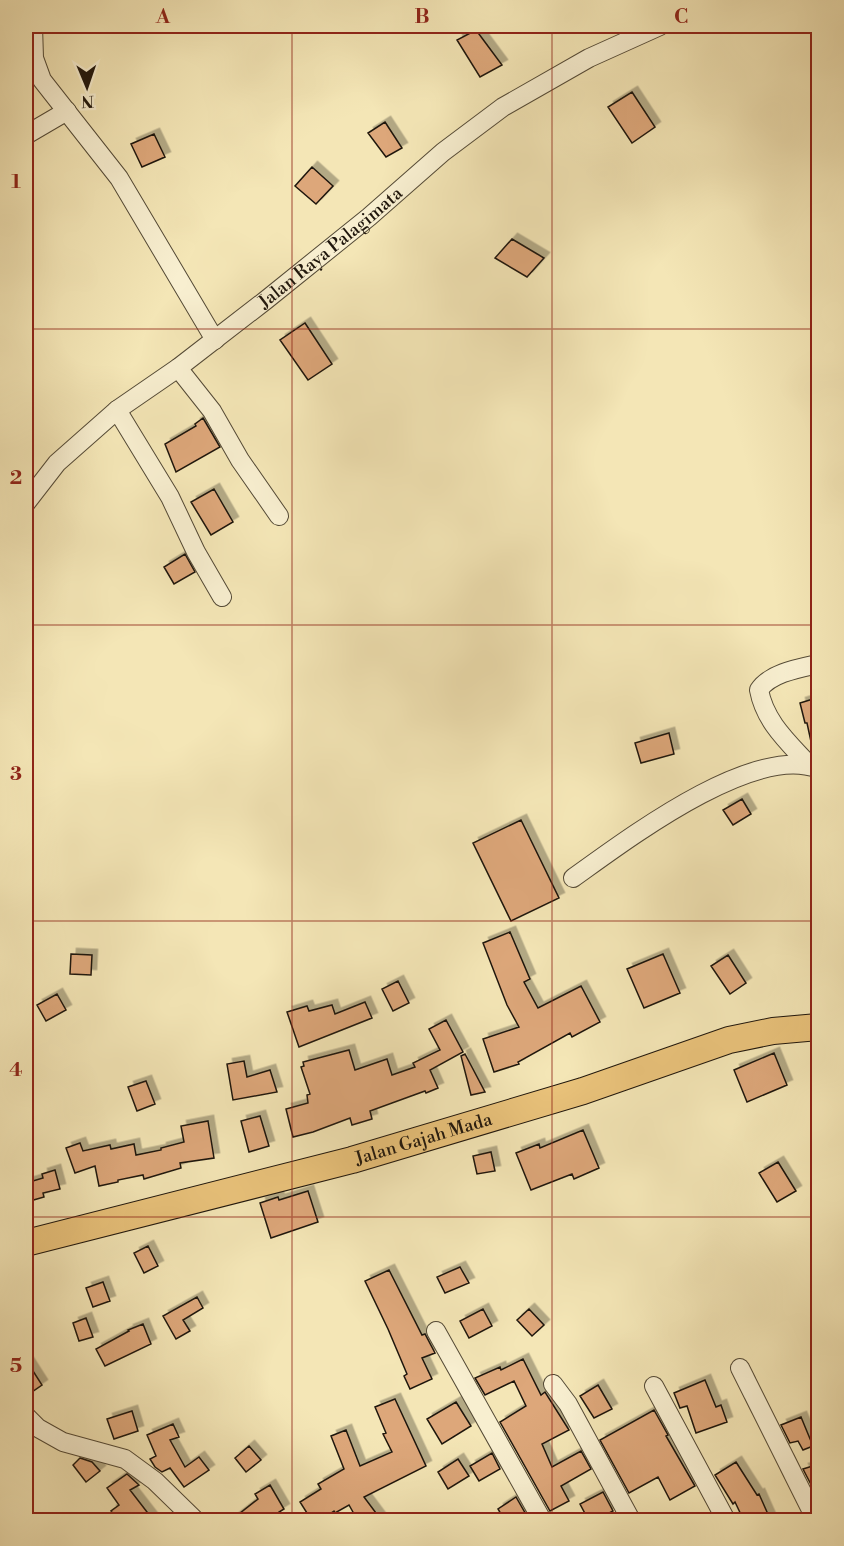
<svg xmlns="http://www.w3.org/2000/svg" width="844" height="1546" font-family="'Libre Bodoni',serif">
<defs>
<filter id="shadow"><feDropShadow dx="5.5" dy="-5.5" stdDeviation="0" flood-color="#0004"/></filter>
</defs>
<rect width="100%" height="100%" fill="#f4e6b6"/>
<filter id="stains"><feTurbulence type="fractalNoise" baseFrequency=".00333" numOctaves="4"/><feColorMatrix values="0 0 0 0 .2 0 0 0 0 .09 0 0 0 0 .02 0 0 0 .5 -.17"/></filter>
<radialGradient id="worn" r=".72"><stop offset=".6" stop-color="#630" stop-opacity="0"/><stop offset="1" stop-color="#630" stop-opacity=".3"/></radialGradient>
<path fill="#dda77a" stroke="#1f160c" stroke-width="1.5" filter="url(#shadow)" d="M 476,30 L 502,65 L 480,77 L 457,40 Z
M 632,92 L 655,127 L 632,143 L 608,107 Z
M 385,122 L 402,148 L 386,157 L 368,133 Z
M 154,134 L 165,157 L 142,167 L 131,144 Z
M 312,167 L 333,186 L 316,204 L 295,186 Z
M 512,239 L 544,258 L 527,277 L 495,258 Z
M 305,323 L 332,364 L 308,380 L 280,340 Z
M 203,418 L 220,447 L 176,472 L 165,444 L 196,426 L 195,424 Z
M 214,489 L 233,522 L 211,535 L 191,502 Z
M 185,554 L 195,572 L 174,584 L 164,567 Z
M 813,699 L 819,718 L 819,751 L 813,751 L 807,723 L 805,723 L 800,703 Z
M 669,733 L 674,754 L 641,763 L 635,743 Z
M 742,799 L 751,814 L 733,825 L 723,810 Z
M 521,820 L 559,898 L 511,921 L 473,843 Z
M 510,932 L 530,979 L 524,982 L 538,1008 L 581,986 L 600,1022 L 572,1037 L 570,1033 L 518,1062 L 519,1064 L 494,1072 L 483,1039 L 519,1027 L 507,1005 L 483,943 Z
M 71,954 L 92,955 L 91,975 L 70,974 Z
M 663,954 L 680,993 L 644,1008 L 627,969 Z
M 728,955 L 746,983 L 730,994 L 711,966 Z
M 398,981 L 409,1003 L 393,1011 L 382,989 Z
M 57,994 L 66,1010 L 46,1021 L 37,1005 Z
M 365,1002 L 372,1018 L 299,1047 L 287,1012 L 307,1006 L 309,1011 L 332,1005 L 335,1014 Z
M 446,1020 L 463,1052 L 430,1070 L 438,1088 L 426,1093 L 425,1091 L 370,1111 L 372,1119 L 352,1125 L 350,1118 L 313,1132 L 293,1137 L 286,1109 L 308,1103 L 307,1095 L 310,1094 L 301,1067 L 304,1066 L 303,1062 L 349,1050 L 355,1070 L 387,1059 L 392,1075 L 415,1067 L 413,1063 L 440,1050 L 429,1029 Z
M 774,1053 L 787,1085 L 747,1102 L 734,1070 Z
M 465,1054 L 485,1092 L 471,1095 L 461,1056 Z
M 244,1061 L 247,1077 L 270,1070 L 277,1092 L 233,1100 L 227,1064 Z
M 146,1081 L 155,1104 L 137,1111 L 128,1087 Z
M 260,1116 L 269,1146 L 249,1152 L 241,1121 Z
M 208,1121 L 214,1158 L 180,1163 L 181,1168 L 144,1179 L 143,1175 L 118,1180 L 118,1182 L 99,1186 L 95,1166 L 75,1173 L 66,1148 L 80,1143 L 83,1151 L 110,1145 L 111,1149 L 134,1144 L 136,1155 L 161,1150 L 161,1148 L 184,1142 L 181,1126 Z
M 583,1130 L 599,1168 L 574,1179 L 572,1174 L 531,1190 L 516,1153 L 539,1144 L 540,1148 Z
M 491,1152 L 495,1171 L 477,1174 L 473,1156 Z
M 778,1162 L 796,1191 L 777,1202 L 759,1173 Z
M 55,1170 L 60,1189 L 43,1193 L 44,1197 L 30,1201 L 26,1183 L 43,1178 L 42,1174 Z
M 308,1191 L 318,1222 L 271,1238 L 260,1203 L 278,1197 L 279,1200 Z
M 148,1246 L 158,1266 L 144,1273 L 134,1253 Z
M 460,1267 L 469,1283 L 445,1293 L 437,1277 Z
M 389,1270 L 422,1335 L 425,1334 L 435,1353 L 422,1358 L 432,1379 L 410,1389 L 404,1376 L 407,1374 L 388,1329 L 365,1281 Z
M 103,1282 L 110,1301 L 93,1307 L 86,1288 Z
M 197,1297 L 203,1308 L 183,1320 L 190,1331 L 176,1339 L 163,1316 Z
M 483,1309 L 492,1326 L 469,1338 L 460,1321 Z
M 529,1309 L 544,1325 L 532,1336 L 517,1320 Z
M 86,1318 L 93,1337 L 79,1341 L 73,1323 Z
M 143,1324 L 151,1344 L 105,1366 L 96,1349 L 129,1331 L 128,1330 Z
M 523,1359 L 541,1395 L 545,1392 L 569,1430 L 542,1444 L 552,1467 L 581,1451 L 591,1469 L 561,1486 L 569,1501 L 550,1511 L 500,1422 L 526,1406 L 514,1381 L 485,1395 L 475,1378 L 500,1367 L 501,1370 Z
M 26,1360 L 42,1385 L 26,1396 Z
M 705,1380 L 716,1407 L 721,1405 L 727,1422 L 696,1433 L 687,1406 L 680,1408 L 674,1393 Z
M 598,1385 L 612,1409 L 594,1418 L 580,1396 Z
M 395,1399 L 426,1466 L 364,1497 L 382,1521 L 358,1521 L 349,1505 L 335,1513 L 334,1511 L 319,1521 L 312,1521 L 300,1502 L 321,1489 L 318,1484 L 344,1469 L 331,1436 L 346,1430 L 360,1466 L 392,1452 L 383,1434 L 386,1433 L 375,1407 Z
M 456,1402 L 471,1426 L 442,1444 L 427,1419 Z
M 654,1410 L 668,1435 L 666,1436 L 695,1486 L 670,1500 L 658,1477 L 629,1493 L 600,1440 Z
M 132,1411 L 138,1431 L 114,1439 L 107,1419 Z
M 801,1417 L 813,1446 L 803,1450 L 798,1441 L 790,1443 L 781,1425 Z
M 173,1424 L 179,1437 L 170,1440 L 185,1467 L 199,1457 L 209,1470 L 184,1487 L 170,1468 L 162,1472 L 155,1467 L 150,1459 L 156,1456 L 147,1435 Z
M 249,1446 L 261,1460 L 246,1472 L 235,1458 Z
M 492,1453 L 500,1469 L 479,1481 L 470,1466 Z
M 80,1458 L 92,1462 L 100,1471 L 86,1482 L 73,1465 Z
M 458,1459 L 469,1476 L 448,1489 L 438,1472 Z
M 736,1462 L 757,1495 L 759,1494 L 771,1521 L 744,1521 L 735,1502 L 733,1504 L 715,1475 Z
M 819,1464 L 819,1500 L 803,1469 Z
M 127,1474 L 139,1485 L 130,1490 L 154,1521 L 119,1521 L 111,1511 L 119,1505 L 107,1488 Z
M 270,1485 L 284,1509 L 265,1521 L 230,1521 L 258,1499 L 255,1494 Z
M 603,1492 L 613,1511 L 594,1521 L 589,1521 L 580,1504 Z
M 516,1497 L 528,1518 L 524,1521 L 505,1521 L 498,1509 Z"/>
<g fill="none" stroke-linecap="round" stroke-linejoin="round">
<defs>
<g id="minor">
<path d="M 33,26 L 34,58 L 42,80 L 119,178 L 215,340"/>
<path d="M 26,135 L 67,111"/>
<path d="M 178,368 L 212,411 L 240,460 L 279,516"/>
<path d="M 117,410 L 170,497 L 196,552 L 222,597"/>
<path id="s1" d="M 26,503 L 57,463 L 117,410 L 178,368 L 266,300 L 369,217 L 443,152 L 503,107 L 589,58 L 660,26"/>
<path d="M 809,765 C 788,742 765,722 759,690 C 770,673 800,668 818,664"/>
<path d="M 573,878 C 625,841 753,743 818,769"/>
<path d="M 436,1331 L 542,1520"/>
<path d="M 740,1368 L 816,1520"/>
<path d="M 553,1384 L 568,1404 L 631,1520"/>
<path d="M 654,1386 L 726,1520"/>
<path d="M 26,1416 L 38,1428 L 63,1442 L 125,1459 L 155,1481 L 195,1520"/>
</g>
<g id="highway">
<path id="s2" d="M 26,1243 L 352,1160 L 583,1091 L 729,1040 L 773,1031 L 818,1027"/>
</g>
</defs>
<use href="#minor" stroke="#544a36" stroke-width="20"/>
<use href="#highway" stroke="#1f160c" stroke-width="28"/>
<use href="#minor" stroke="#f8efd0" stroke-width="18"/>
<use href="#highway" stroke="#eac37b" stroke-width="26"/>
</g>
<path fill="none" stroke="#8f2418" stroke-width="1.5" stroke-opacity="0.55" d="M 292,26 L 292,1520M 552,26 L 552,1520M 26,329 L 818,329M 26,625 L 818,625M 26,921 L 818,921M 26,1217 L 818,1217"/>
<g text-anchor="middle" stroke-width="4.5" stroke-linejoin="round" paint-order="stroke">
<g font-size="18" fill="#1f160c" stroke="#f8efd0">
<text dy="6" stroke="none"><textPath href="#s1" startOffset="399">Jalan Raya Palagimata</textPath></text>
<text dy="6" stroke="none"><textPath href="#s2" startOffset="411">Jalan Gajah Mada</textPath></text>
</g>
</g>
<rect width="844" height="1546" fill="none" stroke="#f4e6b6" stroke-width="66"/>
<g transform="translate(87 87) rotate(178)" stroke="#f8efd0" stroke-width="4.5" paint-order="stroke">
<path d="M0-4.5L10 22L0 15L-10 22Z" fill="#1f160c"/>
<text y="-9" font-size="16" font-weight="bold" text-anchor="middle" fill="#1f160c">N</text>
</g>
<rect x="33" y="33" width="778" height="1480" fill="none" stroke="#8f2418" stroke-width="2"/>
<g font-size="20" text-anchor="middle" font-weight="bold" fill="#8f2418">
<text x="163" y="23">A</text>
<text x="422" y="23">B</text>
<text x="681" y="23">C</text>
<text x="16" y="188">1</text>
<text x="16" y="484">2</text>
<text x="16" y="780">3</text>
<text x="16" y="1076">4</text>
<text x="16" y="1372">5</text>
</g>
<rect width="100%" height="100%" filter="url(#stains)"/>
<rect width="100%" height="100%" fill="url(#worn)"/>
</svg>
